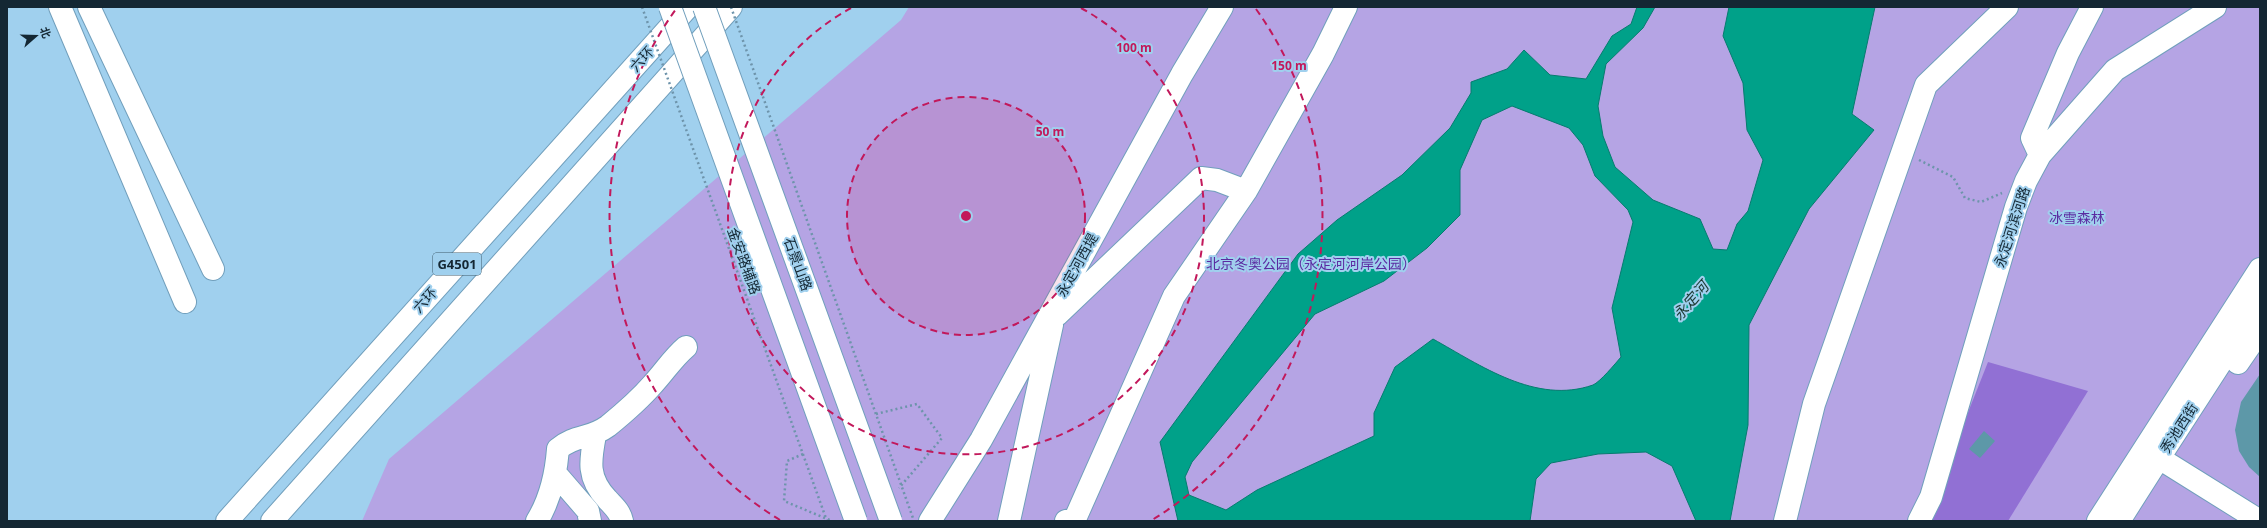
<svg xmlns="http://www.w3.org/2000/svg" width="2267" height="528" font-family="'Open Sans','Noto Sans SC',sans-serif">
<rect width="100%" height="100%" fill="#a0d0ee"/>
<path fill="#b5a4e4" d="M 909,7 L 2260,7 L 2260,283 L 2105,521 L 362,521 L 389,459 L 901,20 Z
M 2260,313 L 2260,521 L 2110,521 Z"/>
<path fill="#9170d4" d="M 1988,362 L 2088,391 L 2008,521 L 1925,521 Z"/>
<path fill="#00a189" stroke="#067c6f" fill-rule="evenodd" d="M 1637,7 L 1655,7 L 1643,28 L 1606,64 L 1598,106 L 1603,136 L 1615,167 L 1653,200 L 1700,219 L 1713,249 L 1727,250 L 1737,224 L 1748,211 L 1763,160 L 1747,130 L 1743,83 L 1723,36 L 1729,7 L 1875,7 L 1852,114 L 1874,130 L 1809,209 L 1749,325 L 1748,425 L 1730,521 L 1696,521 L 1672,466 L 1646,452 L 1598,454 L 1551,463 L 1536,479 L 1530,521 L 1178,521 L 1160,442 L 1298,254 L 1337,220 L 1402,175 L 1450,128 L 1471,93 L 1471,82 L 1507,69 L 1524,50 L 1550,75 L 1586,79 L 1612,36 L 1631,24 ZM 1512,106 L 1569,128 L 1583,145 L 1595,176 L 1628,210 L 1633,222 L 1612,308 L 1621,357 C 1615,364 1600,382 1593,385 C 1536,405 1480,365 1433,339 L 1395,367 L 1374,413 L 1374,436 L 1257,490 L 1226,510 L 1189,495 L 1185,477 L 1192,462 L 1315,314 L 1384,281 L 1427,248 L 1460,215 L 1460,170 L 1482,120 Z"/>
<path fill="#5d98a8" d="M 2260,374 L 2260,477 L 2249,467 L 2239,451 L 2235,430 L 2241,402 Z
M 1984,431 L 1995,441 L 1980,458 L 1969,449 Z"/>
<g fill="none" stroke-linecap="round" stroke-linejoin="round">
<defs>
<path id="minor" d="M 2040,155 L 2032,138 L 2068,53 L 2092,7
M 1057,315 L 1201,178 L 1217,180 L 1246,191
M 2238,363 L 2260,331
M 595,435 C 590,461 587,478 607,499 C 613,506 620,511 622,521
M 2159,458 L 2260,302
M 556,474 L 588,511 L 590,521
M 537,521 C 551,498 556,475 558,449 C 576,434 589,440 608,426 C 624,413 640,399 653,384 C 665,371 673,358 686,347
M 930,521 L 981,440 L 1182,74 L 1222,7
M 1009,521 L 1052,325
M 1066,521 L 1075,519 L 1174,296 L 1246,191 L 1323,54 L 1346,7
M 1785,521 L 1814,404 L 1926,85 L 2007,7
M 1919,521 L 1931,497 L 2016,207 L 2026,181 L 2040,155 L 2115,70 L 2215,7
M 2098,521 L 2260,269
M 2119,521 L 2159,458 L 2260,521"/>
<path id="major" d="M 60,7 L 185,302
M 89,7 L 213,269"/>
<path id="highway" d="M 227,521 L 688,7
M 272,521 L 731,7"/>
</defs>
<use href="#minor" stroke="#719fbc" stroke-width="24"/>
<use href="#major" stroke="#719fbc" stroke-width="24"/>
<use href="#highway" stroke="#719fbc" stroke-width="24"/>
<path stroke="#6e94ab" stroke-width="2.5" stroke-dasharray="2 3" stroke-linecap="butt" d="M 1919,160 L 1953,177 L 1965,198 L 1981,202 L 2002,193
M 876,414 L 917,404 L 942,438 L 899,488
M 803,454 L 787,461 L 784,501 L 832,521"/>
<use href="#minor" stroke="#fff" stroke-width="22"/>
<use href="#major" stroke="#fff" stroke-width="22"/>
<use href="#highway" stroke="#fff" stroke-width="22"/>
<defs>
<path id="major-bridge" d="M 670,7 L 856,521
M 704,7 L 891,521"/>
</defs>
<use href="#major-bridge" stroke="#719fbc" stroke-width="24" stroke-linecap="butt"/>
<path stroke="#6e94ab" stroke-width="2.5" stroke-dasharray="2 3" stroke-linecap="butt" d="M 642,7 L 827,521
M 731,7 L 914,521"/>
<use href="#major-bridge" stroke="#fff" stroke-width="22"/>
</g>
<circle cx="966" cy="216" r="119" fill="#c2185b" fill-opacity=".12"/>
<g fill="none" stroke="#c2185b" stroke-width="2" stroke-dasharray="7 5">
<circle cx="966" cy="216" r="119"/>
<path d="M1081 8A238 238 0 1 1 851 8"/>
<path d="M780 520A356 356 0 0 1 676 9M1256 9A356 356 0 0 1 1152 520"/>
</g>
<g text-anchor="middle" stroke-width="4" stroke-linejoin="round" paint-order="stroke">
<rect fill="#a0d0ee" stroke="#3e5a6b" stroke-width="1" x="433" y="253" width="48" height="22" rx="3"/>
<g font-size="13" font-weight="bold" fill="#142733">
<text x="457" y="269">G4501</text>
</g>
<g font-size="14" fill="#142733" stroke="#a0d0ee">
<text transform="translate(642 59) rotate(-48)" y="5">六环</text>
<text transform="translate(2012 227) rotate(-72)" y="5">永定河滨河路</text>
<text transform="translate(744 261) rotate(70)" y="5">金安路辅路</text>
<text transform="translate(798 264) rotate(70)" y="5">石景山路</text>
<text transform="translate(1077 265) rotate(-61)" y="5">永定河西堤</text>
<text transform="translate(425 300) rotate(-48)" y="5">六环</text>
<text transform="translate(2179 428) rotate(-57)" y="5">秀池西街</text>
</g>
<g font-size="14" fill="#5b2ba1" stroke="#a0d0ee">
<text x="2077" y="223">冰雪森林</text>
<text x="1311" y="269">北京冬奥公园（永定河河岸公园）</text>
</g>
<g font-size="15" font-style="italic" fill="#1c3730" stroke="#a0d0ee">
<text transform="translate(1691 301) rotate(-49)" y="5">永定河</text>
</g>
</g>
<circle cx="966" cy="216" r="6" fill="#c2185b" stroke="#a0d0ee" stroke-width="2"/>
<g font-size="12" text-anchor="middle" font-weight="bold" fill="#c2185b" stroke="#a0d0ee" stroke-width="4" stroke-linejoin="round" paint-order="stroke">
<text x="1134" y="52">100 m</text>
<text x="1289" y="70">150 m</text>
<text x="1050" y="136">50 m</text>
</g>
<rect width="2267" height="528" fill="none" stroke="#142733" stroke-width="16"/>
<g transform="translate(36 36) rotate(70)" stroke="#a0d0ee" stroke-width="3" paint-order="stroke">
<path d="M0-3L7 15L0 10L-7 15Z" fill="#142733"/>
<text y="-6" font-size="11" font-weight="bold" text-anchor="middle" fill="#142733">北</text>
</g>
</svg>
